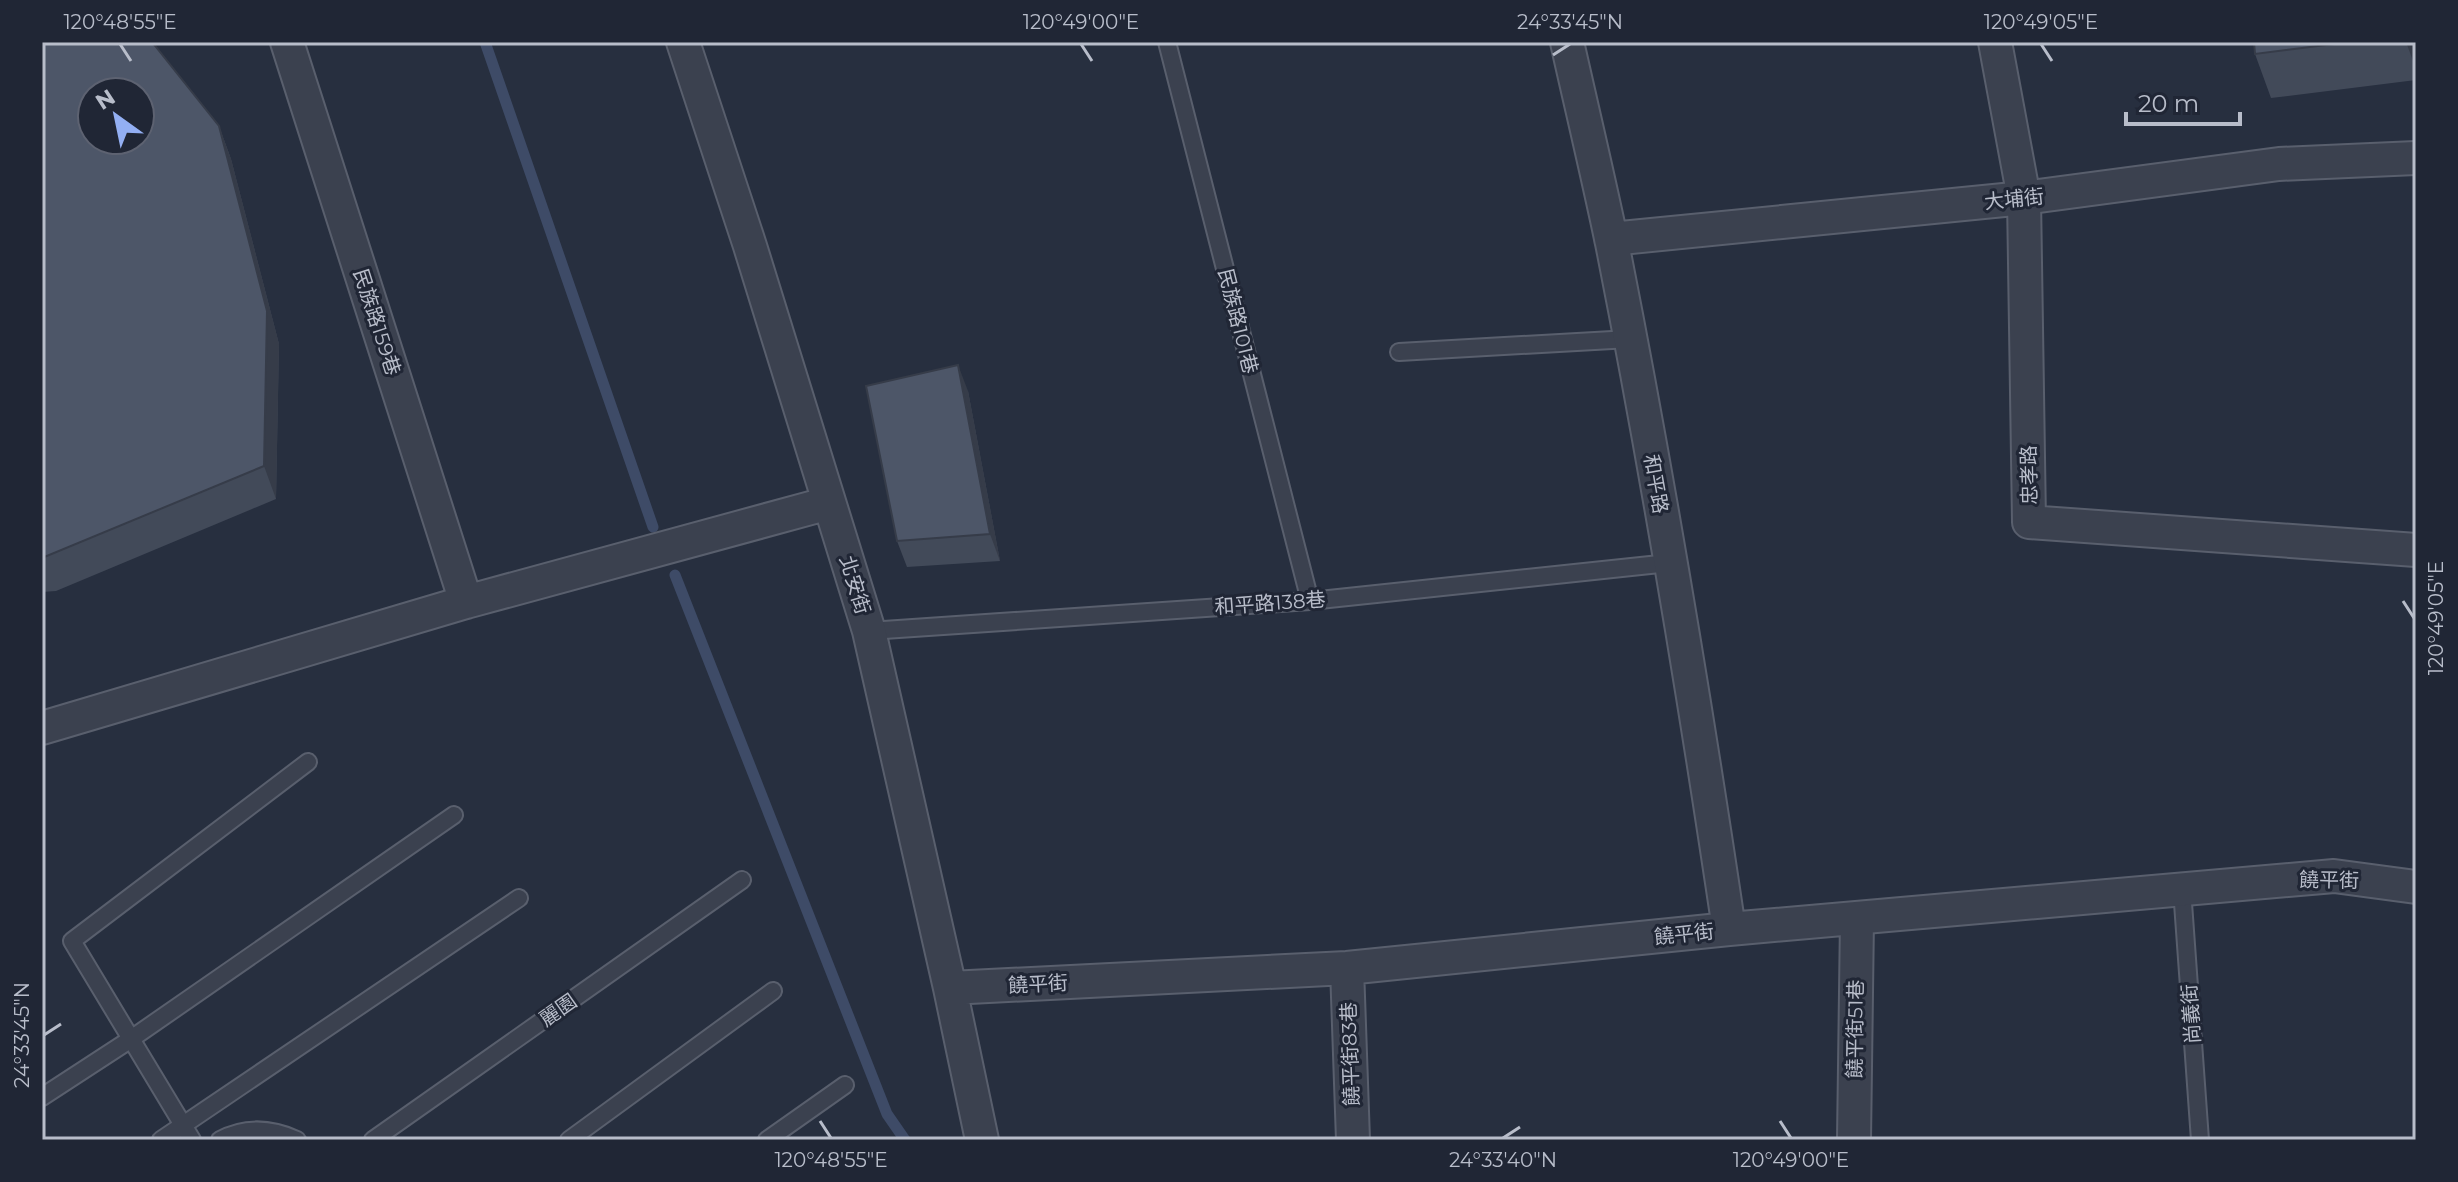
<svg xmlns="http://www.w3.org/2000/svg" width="2458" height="1182" font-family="Montserrat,'Noto Sans TC',sans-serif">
<rect width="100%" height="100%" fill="#272f3f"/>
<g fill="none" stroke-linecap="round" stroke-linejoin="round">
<path stroke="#3e4b67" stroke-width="11" d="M 485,42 L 653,527
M 675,575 L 887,1114 L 905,1140"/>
<defs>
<path id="service" d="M 1167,42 L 1310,601
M 1399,352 L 1630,339
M 869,631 L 1310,601 L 1669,563
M 2182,889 L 2200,1140
M 42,1097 L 131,1039 L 454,815
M 161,1140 L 519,898
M 192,1140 L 72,941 L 308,762
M 220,1140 C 246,1126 271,1128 297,1140
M 373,1140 L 742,880
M 569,1140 L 773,991
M 767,1140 L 845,1085"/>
<path id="minor" d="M 287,42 L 466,602
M 683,42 L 750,246 L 869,631 L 950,988 L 982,1140
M 1567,42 C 1582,109 1598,176 1612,243 C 1657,470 1695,700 1729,929
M 1995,42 L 2024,198 L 2029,522 L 2416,550
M 1611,239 L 2024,198 L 2279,164 L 2416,158
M 42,728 L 466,602 L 829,503
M 1347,968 L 1353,1140
M 950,988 L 1347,968 L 1729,929 L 2334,876 L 2416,887
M 1854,1140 L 1857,919"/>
</defs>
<use href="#service" stroke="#595f6d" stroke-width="20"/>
<use href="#minor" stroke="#595f6d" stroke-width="36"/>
<use href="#service" stroke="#3b414f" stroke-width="16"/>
<use href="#minor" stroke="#3b414f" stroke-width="32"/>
</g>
<path fill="#424a59" d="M 42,42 L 219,126 L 231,159 L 279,344 L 276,499 L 56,591 L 42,592 Z
M 2254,42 L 2415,42 L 2416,80 L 2271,98 L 2255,54 Z
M 968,391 L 1000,561 L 907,567 L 897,541 Z"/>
<path fill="#363c49" d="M 2406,42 L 2415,42 L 2416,69 Z
M 219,126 L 231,159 L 279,344 L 276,499 L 264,466 Z
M 958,365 L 968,391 L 1000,561 L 990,534 Z"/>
<path fill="#4d5668" stroke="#363c49" stroke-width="2" fill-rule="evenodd" d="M 42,42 L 152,42 L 219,126 L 267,311 L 264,466 L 42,558 ZM 92,92 L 140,92 L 140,140 L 92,140 Z
M 2254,42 L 2350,42 L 2255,54 Z
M 958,365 L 990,534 L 897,541 L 866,386 Z"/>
<path fill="none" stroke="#b8bdca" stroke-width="3" d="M 120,44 L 131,61M 1081,44 L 1092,61M 2041,44 L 2052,61M 1553,55 L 1570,44M 2403,601 L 2414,618M 44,1035 L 61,1024M 820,1121 L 831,1138M 1780,1121 L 1791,1138M 1503,1138 L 1520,1127"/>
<g text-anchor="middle" stroke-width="6" stroke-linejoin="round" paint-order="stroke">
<g font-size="20" fill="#b8bdca" stroke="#202635">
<text transform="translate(2014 199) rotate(-6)" y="7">大埔街</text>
<text transform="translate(1238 321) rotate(76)" y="7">民族路101巷</text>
<text transform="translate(377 322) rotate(72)" y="7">民族路159巷</text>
<text transform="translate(2029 475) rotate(-91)" y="7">忠孝路</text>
<text transform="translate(1656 484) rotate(80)" y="7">和平路</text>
<text transform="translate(855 585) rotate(73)" y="7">北安街</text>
<text transform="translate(1270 603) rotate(-4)" y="7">和平路138巷</text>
<text transform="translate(2329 880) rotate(1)" y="7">饒平街</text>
<text transform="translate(1684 934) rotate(-6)" y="7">饒平街</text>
<text transform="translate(1038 984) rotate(-3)" y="7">饒平街</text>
<text transform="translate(558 1010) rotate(-35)" y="7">麗園</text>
<text transform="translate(2191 1014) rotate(-94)" y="7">尚義街</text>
<text transform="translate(1855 1029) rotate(-89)" y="7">饒平街51巷</text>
<text transform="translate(1350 1054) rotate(-92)" y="7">饒平街83巷</text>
</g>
</g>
<rect width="2458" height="1182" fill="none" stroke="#202635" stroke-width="88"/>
<g transform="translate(116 116) rotate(327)"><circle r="38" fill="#202635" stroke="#5d6271" stroke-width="2"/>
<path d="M0-6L14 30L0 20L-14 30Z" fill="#93aff3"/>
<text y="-12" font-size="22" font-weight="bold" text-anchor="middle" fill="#b8bdca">N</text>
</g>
<path d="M2126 112v12h114v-12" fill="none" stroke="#b8bdca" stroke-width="4"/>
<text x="2138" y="112" font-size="24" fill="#b8bdca" stroke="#202635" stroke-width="6" paint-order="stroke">20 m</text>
<rect x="44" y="44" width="2370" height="1094" fill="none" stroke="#b8bdca" stroke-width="3"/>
<g font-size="20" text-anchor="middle" fill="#b8bdca">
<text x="120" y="29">120°48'55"E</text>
<text x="1081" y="29">120°49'00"E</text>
<text x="1570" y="29">24°33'45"N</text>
<text x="2041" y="29">120°49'05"E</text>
<text transform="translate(2436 618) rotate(-90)" y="7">120°49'05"E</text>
<text transform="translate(22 1035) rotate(-90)" y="7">24°33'45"N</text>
<text x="831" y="1167">120°48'55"E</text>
<text x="1503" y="1167">24°33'40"N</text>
<text x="1791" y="1167">120°49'00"E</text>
</g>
</svg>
